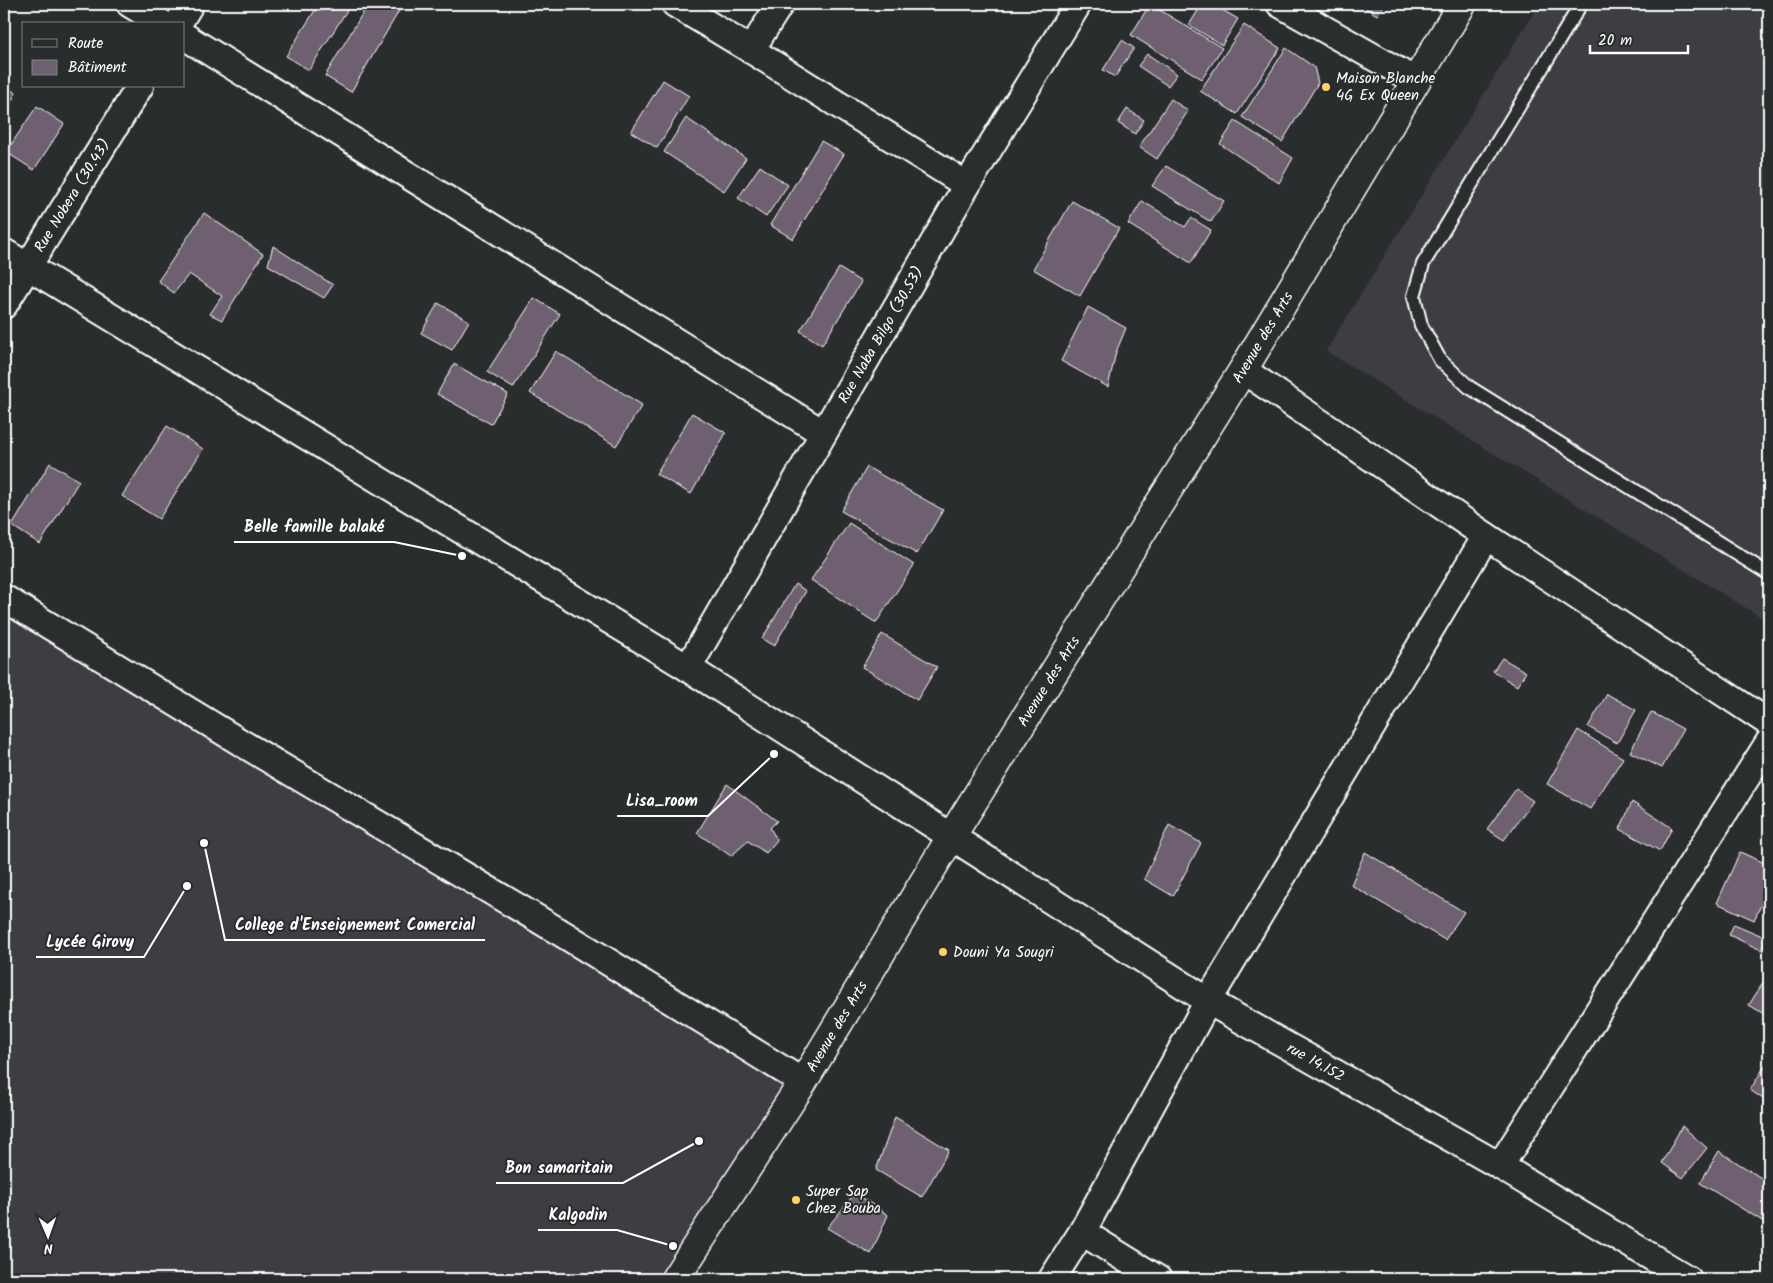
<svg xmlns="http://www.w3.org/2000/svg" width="1773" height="1283" font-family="Kalam,sans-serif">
<rect width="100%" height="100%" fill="#2a2d2e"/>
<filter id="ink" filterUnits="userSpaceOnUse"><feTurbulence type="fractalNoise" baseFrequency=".02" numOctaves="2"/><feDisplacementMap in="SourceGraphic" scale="10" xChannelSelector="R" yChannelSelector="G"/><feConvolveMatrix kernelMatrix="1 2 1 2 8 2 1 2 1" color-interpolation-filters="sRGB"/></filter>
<g filter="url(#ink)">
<path fill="#3e3d42" d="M 1539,4 L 1769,4 L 1769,622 L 1326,351 Z
M 4,606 L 804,1081 L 672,1279 L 4,1279 Z"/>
<path fill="#6e616f" stroke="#fff" d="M 319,4 L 351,4 L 309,70 L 286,56 Z
M 368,4 L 398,4 L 402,6 L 351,92 L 325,76 Z
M 1150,4 L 1222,48 L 1202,79 L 1131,35 Z
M 1202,4 L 1212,4 L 1238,19 L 1222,45 L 1189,25 Z
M 1359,4 L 1385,4 L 1377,15 Z
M 1244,25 L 1280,48 L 1237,114 L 1200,91 Z
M 1122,40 L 1134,48 L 1115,77 L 1103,70 Z
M 1286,48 L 1314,67 L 1318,83 L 1282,142 L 1242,117 Z
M 1147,54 L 1177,74 L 1168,86 L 1138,66 Z
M 663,80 L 689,96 L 657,148 L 631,132 Z
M 4,86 L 16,93 L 4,114 Z
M 1171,99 L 1188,111 L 1157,159 L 1139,147 Z
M 37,106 L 64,124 L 34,170 L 6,152 Z
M 1127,109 L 1144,120 L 1135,134 L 1118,123 Z
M 686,118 L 746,158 L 724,191 L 664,152 Z
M 1235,121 L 1293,158 L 1279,183 L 1220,144 Z
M 821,141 L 844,154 L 793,239 L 770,225 Z
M 760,166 L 788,185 L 766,217 L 738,198 Z
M 1166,166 L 1224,201 L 1211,222 L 1152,186 Z
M 1072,201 L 1119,228 L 1080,296 L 1033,269 Z
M 1142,201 L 1185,227 L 1191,218 L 1211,230 L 1191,263 L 1128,224 Z
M 204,213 L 263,254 L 222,320 L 210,314 L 222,296 L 189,274 L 174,293 L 158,281 Z
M 273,246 L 333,285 L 324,298 L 268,265 Z
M 839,268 L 861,282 L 822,345 L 800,331 Z
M 534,298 L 560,314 L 513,388 L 487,372 Z
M 438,303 L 469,321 L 452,350 L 421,333 Z
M 1088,307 L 1126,328 L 1116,352 L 1108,387 L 1061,361 Z
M 556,351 L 642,405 L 616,446 L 530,393 Z
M 454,364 L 508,394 L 491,424 L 437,394 Z
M 692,413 L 726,433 L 691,494 L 656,474 Z
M 167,426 L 203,449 L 159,519 L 122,496 Z
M 50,463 L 79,481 L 40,544 L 12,526 Z
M 867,467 L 943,510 L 917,554 L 841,511 Z
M 849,523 L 914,565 L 876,623 L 811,580 Z
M 795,584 L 806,591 L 774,646 L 762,639 Z
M 882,634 L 937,667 L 917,700 L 862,667 Z
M 1502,658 L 1526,672 L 1517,686 L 1493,671 Z
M 1607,694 L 1636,710 L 1617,743 L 1588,727 Z
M 1651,712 L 1683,729 L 1662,768 L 1630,752 Z
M 1578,730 L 1623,758 L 1590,809 L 1547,784 Z
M 727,784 L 777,821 L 770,828 L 777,840 L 766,853 L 748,841 L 731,856 L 697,833 Z
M 1516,789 L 1533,801 L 1504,840 L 1487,829 Z
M 1632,802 L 1672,828 L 1660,851 L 1620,829 Z
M 1169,825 L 1201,843 L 1173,896 L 1144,879 Z
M 1365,852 L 1464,912 L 1445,940 L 1351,885 Z
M 1740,852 L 1769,865 L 1769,888 L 1754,920 L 1717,903 Z
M 1734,924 L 1767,938 L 1761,950 L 1729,935 Z
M 1764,981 L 1769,984 L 1769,1017 L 1749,1005 Z
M 1766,1064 L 1769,1067 L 1769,1103 L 1750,1090 Z
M 895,1117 L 949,1150 L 922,1197 L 876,1170 Z
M 1682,1126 L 1707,1148 L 1683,1178 L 1662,1163 Z
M 1719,1151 L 1769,1183 L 1769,1225 L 1700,1183 Z
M 855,1193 L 888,1215 L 871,1254 L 827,1228 Z"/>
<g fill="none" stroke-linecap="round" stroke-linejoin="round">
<defs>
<path id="lane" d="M 1581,4 L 1423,264 L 1414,296 L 1421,325 L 1440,360 L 1469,387 L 1769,574"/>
<g id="street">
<path d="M 130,4 L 163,24"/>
<path d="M 675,4 L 751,50 L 967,185"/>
<path d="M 1280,4 L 1416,81"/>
<path d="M 178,24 L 190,4"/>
<path d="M 184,36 L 823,433"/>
<path d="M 751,50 L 780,4"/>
<path id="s1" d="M 4,252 L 688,668 L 1208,1001 L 1500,1166 L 1688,1279"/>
<path id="s2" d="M 4,305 L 140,86"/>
<path d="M 1243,370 L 1486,536 L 1769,723"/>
<path d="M 4,598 L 240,742 L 563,934 L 803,1082"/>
<path id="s3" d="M 688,668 L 967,185 L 1078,4"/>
<path d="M 1500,1166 L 1769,742"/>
<path d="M 1082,1232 L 1158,1279"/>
<path d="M 1052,1279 L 1082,1232 L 1208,1001 L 1486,536"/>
</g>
<g id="secondary">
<path id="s4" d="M 675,1279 L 803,1082 L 951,837 L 1243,370 L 1462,4"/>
</g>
</defs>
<use href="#lane" stroke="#fff" stroke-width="16"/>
<use href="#street" stroke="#fff" stroke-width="30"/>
<use href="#secondary" stroke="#fff" stroke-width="31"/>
<use href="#lane" stroke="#2a2d2e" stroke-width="12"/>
<use href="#street" stroke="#2a2d2e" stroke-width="26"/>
<use href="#secondary" stroke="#2a2d2e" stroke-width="28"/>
</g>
</g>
<g fill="#ffd166" stroke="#2a2d2e" stroke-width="2">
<circle cx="1326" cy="87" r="5"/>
<circle cx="943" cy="952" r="5"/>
<circle cx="796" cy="1200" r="5"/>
</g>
<g text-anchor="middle" stroke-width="4" stroke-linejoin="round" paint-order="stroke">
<g font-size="15" fill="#fff" stroke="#2a2d2e" text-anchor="start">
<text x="1336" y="83">Maison Blanche<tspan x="1336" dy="17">4G Ex Queen</tspan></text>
<text x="953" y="957">Douni Ya Sougri</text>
<text x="806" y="1196">Super Sap<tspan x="806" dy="17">Chez Bouba</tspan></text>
</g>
<g font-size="15" fill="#fff" stroke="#2a2d2e">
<text dy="5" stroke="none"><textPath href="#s2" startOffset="129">Rue Nobera (30.43)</textPath></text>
<text dy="5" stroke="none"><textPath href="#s3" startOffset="385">Rue Naba Bilgo (30.53)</textPath></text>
<text dy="5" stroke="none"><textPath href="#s4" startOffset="1110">Avenue des Arts</textPath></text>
<text dy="5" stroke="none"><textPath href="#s4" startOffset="705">Avenue des Arts</textPath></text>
<text dy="5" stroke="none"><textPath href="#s4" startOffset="300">Avenue des Arts</textPath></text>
<text dy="5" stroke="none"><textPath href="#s1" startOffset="1542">rue 14.152</textPath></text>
</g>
</g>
<path fill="none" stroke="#fff" stroke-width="2" d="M462 556L394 542H234M774 754L708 816H617M204 843L225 940H485M187 886L144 957H36M699 1141L623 1183H496M673 1246L617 1230H538"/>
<g fill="#fff" stroke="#2a2d2e" stroke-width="2">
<circle cx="462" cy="556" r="5"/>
<circle cx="774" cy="754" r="5"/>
<circle cx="204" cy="843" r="5"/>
<circle cx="187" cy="886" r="5"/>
<circle cx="699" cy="1141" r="5"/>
<circle cx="673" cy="1246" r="5"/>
</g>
<g font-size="16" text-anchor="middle" font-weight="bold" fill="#fff" stroke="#2a2d2e" stroke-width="4" stroke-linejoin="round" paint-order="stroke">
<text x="314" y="532">Belle famille balaké</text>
<text x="662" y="806">Lisa_room</text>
<text x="355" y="930">College d'Enseignement Comercial</text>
<text x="90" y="947">Lycée Girovy</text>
<text x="559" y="1173">Bon samaritain</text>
<text x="578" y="1220">Kalgodin</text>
</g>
<rect width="1773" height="1283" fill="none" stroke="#2a2d2e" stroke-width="20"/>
<rect x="10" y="10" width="1753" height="1263" fill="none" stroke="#fff" stroke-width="2" filter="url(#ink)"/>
<rect x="22" y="22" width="162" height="65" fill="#2a2d2e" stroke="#7f8182"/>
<rect x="32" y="39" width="25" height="8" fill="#2a2d2e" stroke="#7f8182"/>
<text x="68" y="48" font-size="15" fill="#ffffff">Route</text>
<rect x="32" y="60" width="25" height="15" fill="#6e616f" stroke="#7f8182"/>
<text x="68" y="72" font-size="15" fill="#ffffff">Bâtiment</text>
<g transform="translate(48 1236) rotate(178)" stroke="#2a2d2e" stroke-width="4" paint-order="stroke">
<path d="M0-4L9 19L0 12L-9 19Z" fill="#ffffff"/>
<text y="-8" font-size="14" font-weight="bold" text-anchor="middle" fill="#ffffff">N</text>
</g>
<path d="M1590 45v8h98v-8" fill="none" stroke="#ffffff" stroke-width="2.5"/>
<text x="1598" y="45" font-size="15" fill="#ffffff" stroke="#2a2d2e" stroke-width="4" paint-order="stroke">20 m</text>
</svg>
